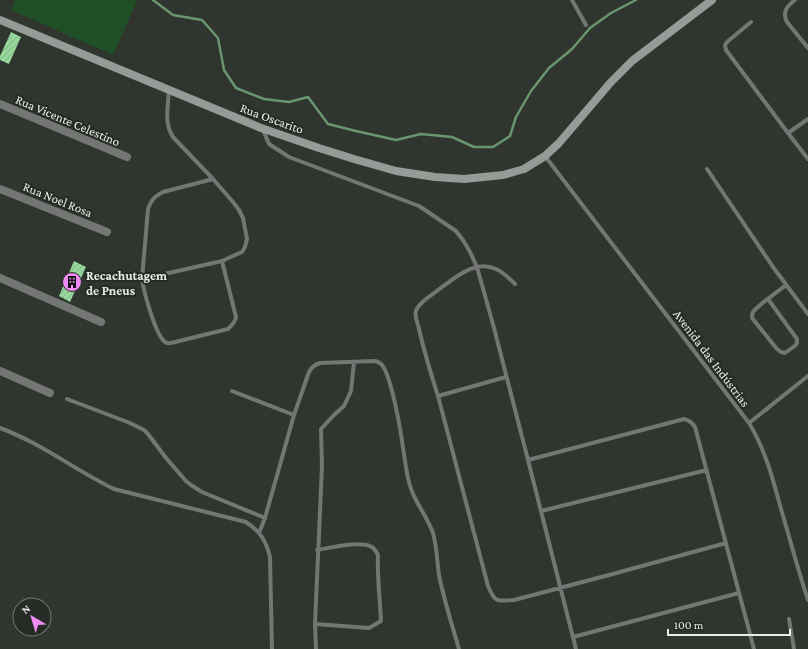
<svg xmlns="http://www.w3.org/2000/svg" width="808" height="649" font-family="'Crimson Pro',serif">
<defs>
<pattern id="building-hatch" width="6" height="6" patternUnits="userSpaceOnUse"><rect width="6" height="6" fill="#96d79b"/><path d="M-1 1l2-2M0 6l6-6M5 7l2-2" fill="none" stroke="#82b386"/></pattern>
</defs>
<rect width="100%" height="100%" fill="#303530"/>
<path fill="#1f4f25" d="M 15,0 L 135,0 L 137,1 L 113,55 L 11,10 Z"/>
<g fill="none" stroke-linecap="round" stroke-linejoin="round">
<path stroke="#69966e" stroke-width="2.5" d="M 153,0 L 173,15 L 202,20 L 218,38 L 224,70 L 236,88 L 264,99 L 289,102 L 308,97 L 328,124 L 356,131 L 396,140 L 421,134 L 452,137 L 474,147 L 493,147 L 510,136 L 516,117 L 531,91 L 549,68 L 572,49 L 590,28 L 611,13 L 636,0"/>
</g>
<path fill="url(#building-hatch)" d="M 11,32 L 21,37 L 9,64 L 0,60 L 0,56 Z
M 74,261 L 86,267 L 70,302 L 59,296 Z"/>
<g fill="none" stroke-linecap="round" stroke-linejoin="round">
<path stroke="#737673" stroke-width="4" d="M 572,0 L 586,25
M 795,0 C 787,6 782,12 787,22 L 808,48
M 751,22 L 727,42 L 725,45 L 726,50 L 788,133 L 808,119
M 169,90 C 168,106 164,124 173,137 L 213,179 L 233,202 L 239,210 L 243,218 L 247,239 L 245,247 L 242,252 L 222,261 L 236,317 C 235,323 232,325 228,329 L 171,343 C 168,343 168,344 165,342 C 155,334 144,292 142,279 L 148,209 C 151,200 154,197 163,192 L 213,179
M 263,130 L 269,144 L 289,157 L 419,206 L 456,231 L 463,240 L 470,252 L 477,267 L 494,328 L 528,460 L 684,419 C 689,420 692,422 695,427 L 754,649
M 788,133 L 808,159
M 545,156 L 749,423 C 765,449 773,479 781,509 C 790,539 798,570 808,600
M 707,169 L 773,267 L 808,314
M 142,279 L 222,261
M 768,299 L 797,339 L 797,342 L 796,345 L 785,353 L 781,352 L 777,349 L 752,318 C 752,315 752,314 753,312 C 757,306 780,290 786,285
M 506,377 L 438,396 L 488,586 C 495,603 497,601 514,600 L 609,575 L 726,543
M 232,391 L 294,415 L 265,518 L 259,533
M 438,396 C 431,374 424,351 419,329 C 418,323 414,316 416,311 C 418,303 432,295 438,290 C 454,279 474,259 496,269 C 503,272 509,278 515,284
M 67,399 L 130,423 L 144,430 L 148,434 L 166,458 L 186,481 L 191,485 L 202,492 L 265,518
M 294,415 L 309,372 C 312,367 314,365 320,363 L 375,361 C 378,362 379,362 381,364 C 391,373 401,432 403,448 C 406,465 407,483 415,498 C 421,510 429,521 433,533 C 437,547 437,562 439,575 C 444,600 452,625 459,649
M 749,423 L 808,376
M 0,428 C 41,443 75,470 114,489 L 246,522 C 261,532 266,541 270,557 L 272,649
M 528,460 L 576,649
M 541,511 L 707,470
M 789,619 L 794,649
M 315,624 L 369,628 L 381,621 C 380,599 377,577 378,555 C 377,553 375,549 372,547 C 361,540 330,548 317,550
M 573,637 L 739,593
M 316,649 L 315,624 L 322,466 L 321,429 L 334,415 L 344,406 L 351,391 L 354,362"/>
<path stroke="#737673" stroke-width="8" d="M 0,104 L 127,157
M 0,189 L 107,232
M 0,278 L 101,322
M 0,371 L 50,393"/>
<path stroke="#979b97" stroke-width="8" d="M 0,20 L 261,128 L 319,148 L 354,159 L 396,171 L 435,177 L 464,179 L 503,175 L 524,169 L 545,156 L 559,143 L 611,82 L 632,61 L 712,0"/>
</g>
<defs>
<symbol id="building-disc" viewBox="-11 -11 22 22"><circle r="9.5" fill="#f18af4" stroke="#262b26"/><path d="M-4-6H4V6H1V3H-1V6H-4ZM-2.5-4.3h1.7v1.8h-1.7ZM.8-4.3h1.7v1.8H.8ZM-2.5-1h1.7V.8h-1.7ZM.8-1h1.7V.8H.8Z" fill="#111"/></symbol>
</defs>
<g fill-rule="evenodd">
<use href="#building-disc" x="61" y="271" width="22" height="22"/>
</g>
<g text-anchor="middle" stroke-width="4" stroke-linejoin="round" paint-order="stroke">
<g font-size="13" fill="#e9ede9" stroke="#262b26">
<text transform="translate(272 118) rotate(20)" y="5">Rua Oscarito</text>
<text transform="translate(68 120) rotate(23)" y="5">Rua Vicente Celestino</text>
<text transform="translate(58 199) rotate(22)" y="5">Rua Noel Rosa</text>
<text transform="translate(712 358) rotate(53)" y="5">Avenida das Indústrias</text>
</g>
<g font-size="13" font-weight="bold" fill="#e9ede9" stroke="#262b26" text-anchor="start">
<text x="86" y="280">Recachutagem<tspan x="86" dy="15">de Pneus</tspan></text>
</g>
</g>
<g transform="translate(32 617) rotate(322)"><circle r="19" fill="#262b26" stroke="#747974"/>
<path d="M0-3L7 15L0 10L-7 15Z" fill="#f18af4"/>
<text y="-6" font-size="11" font-weight="bold" text-anchor="middle" fill="#e9ede9">N</text>
</g>
<path d="M668 629v6h122v-6" fill="none" stroke="#e9ede9" stroke-width="2"/>
<text x="674" y="629" font-size="12" fill="#e9ede9" stroke="#262b26" stroke-width="3" paint-order="stroke">100 m</text>
</svg>
